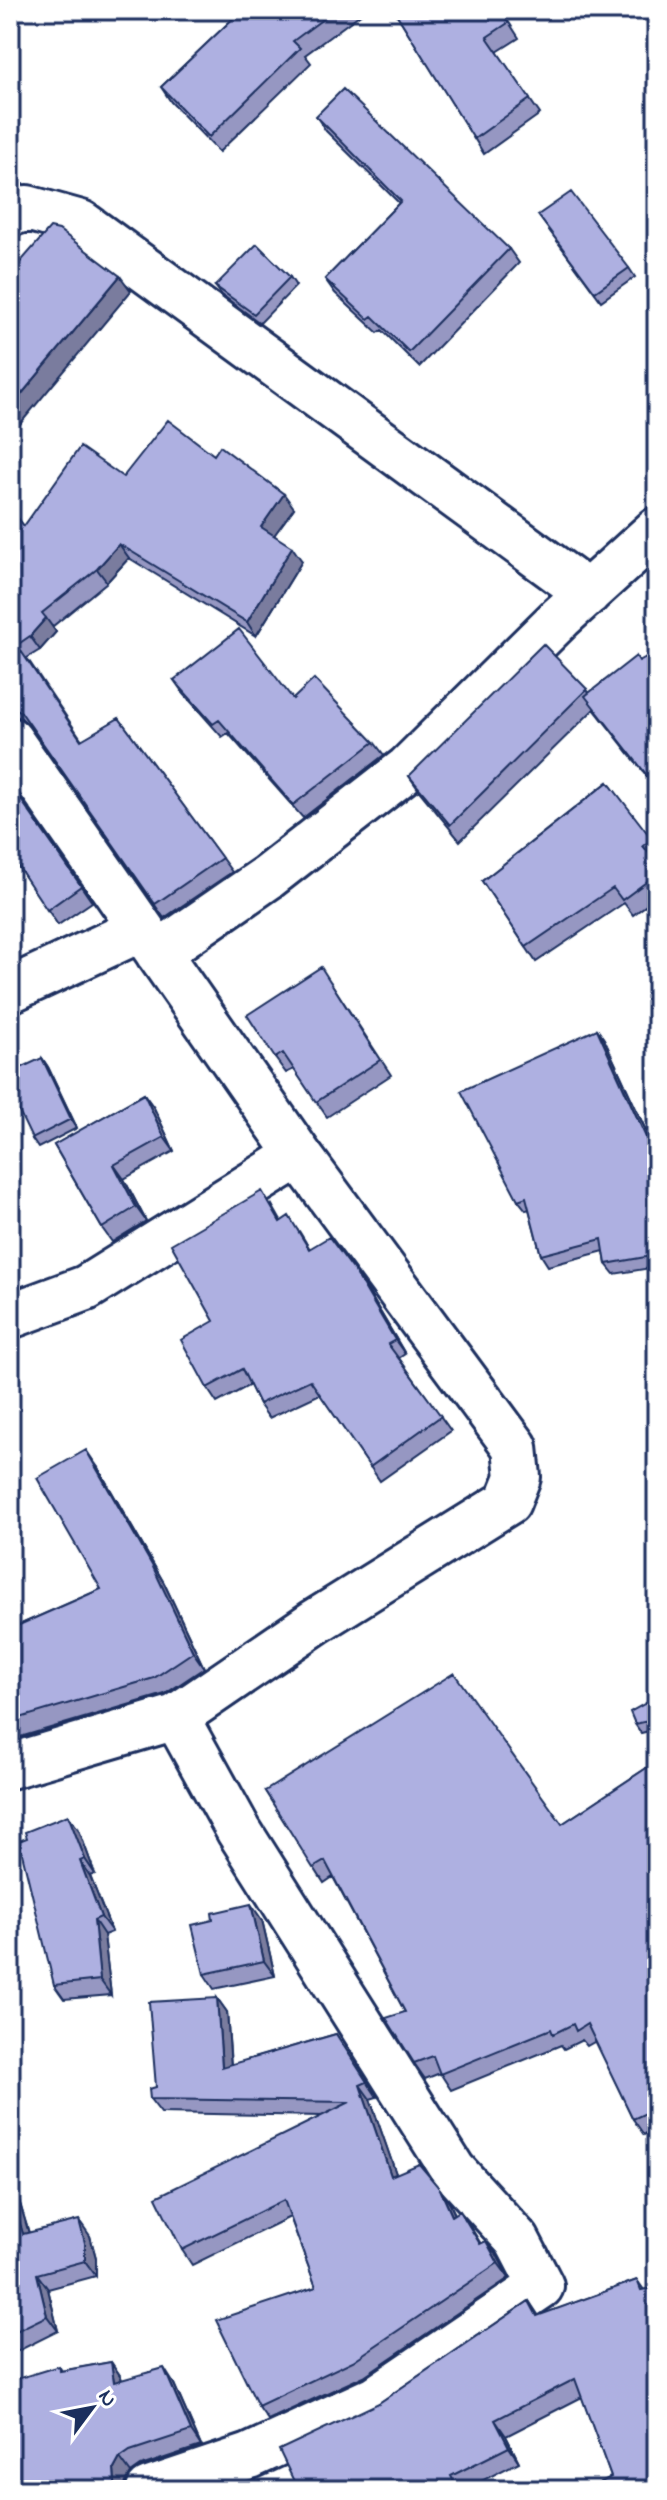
<svg xmlns="http://www.w3.org/2000/svg" width="667" height="2500" font-family="'Indie Flower',sans-serif">
<rect width="100%" height="100%" fill="#fff"/>
<filter id="ink" filterUnits="userSpaceOnUse"><feTurbulence type="fractalNoise" baseFrequency=".0125" numOctaves="2"/><feDisplacementMap in="SourceGraphic" scale="16" xChannelSelector="R" yChannelSelector="G"/><feConvolveMatrix kernelMatrix="1 2 1 2 8 2 1 2 1" color-interpolation-filters="sRGB"/></filter>
<g filter="url(#ink)">
<g fill="none" stroke-linecap="round" stroke-linejoin="round">
<defs>
<path id="minor" d="M 10,214 L 27,208 L 81,223 L 588,593
M 10,740 L 299,1155 L 515,1447 L 518,1477 L 508,1502 L 315,1622 L 176,1717 L 10,1766
M 158,953 L 268,877 L 408,768 L 561,617 L 657,530
M 10,990 L 141,929
M 10,1316 L 86,1288 L 299,1155
M 149,2490 L 250,2456 L 376,2398 L 541,2286 L 517,2240 L 453,2170 L 239,1831 L 176,1717"/>
</defs>
<use href="#minor" stroke="#1b2f5e" stroke-width="50"/>
<use href="#minor" stroke="#fff" stroke-width="44"/>
</g>
<path fill="#9697c2" stroke="#1b2f5e" stroke-width="2" d="M 242,10 L 366,10 L 305,55 L 311,63 L 219,152 L 171,102 L 161,87 Z
M 394,10 L 501,10 L 519,38 L 497,52 L 540,114 L 484,154 Z
M 10,33 L 16,42 L 10,46 Z
M 316,116 L 509,249 L 519,263 L 419,367 L 382,330 L 378,333 L 335,293 L 325,279 L 399,203 L 326,131 Z
M 538,215 L 629,268 L 635,277 L 601,301 Z
M 290,277 L 296,286 L 260,323 L 222,295 L 215,286 Z
M 214,455 L 294,508 L 274,535 L 302,561 L 256,636 L 129,558 L 107,582 L 52,627 L 56,632 L 40,650 L 27,658 L 82,740 L 119,718 L 232,872 L 164,918 L 30,726 L 21,718 L 10,715 L 10,508 L 24,526 L 123,477 Z
M 657,651 L 657,789 L 594,709 L 460,841 L 420,792 L 409,776 L 587,689 L 589,693 Z
M 174,680 L 293,699 L 374,742 L 384,755 L 303,818 L 228,733 L 222,737 L 183,693 Z
M 608,782 L 657,847 L 657,859 L 655,860 L 657,863 L 657,897 L 633,915 L 624,903 L 536,962 L 482,881 Z
M 12,787 L 92,902 L 58,925 L 10,854 Z
M 331,983 L 391,1075 L 327,1117 L 294,1069 L 286,1073 L 275,1058 Z
M 597,1029 L 604,1039 L 656,1152 L 657,1152 L 657,1267 L 614,1274 L 606,1264 L 604,1251 L 548,1266 L 541,1255 L 529,1209 L 526,1210 L 518,1200 Z
M 42,1058 L 48,1067 L 77,1128 L 38,1148 L 32,1139 Z
M 144,1094 L 154,1108 L 174,1151 L 124,1179 L 146,1221 L 112,1242 L 102,1228 L 54,1145 Z
M 272,1205 L 281,1221 L 299,1231 L 310,1249 L 365,1286 L 405,1354 L 399,1358 L 451,1431 L 380,1481 L 320,1394 L 269,1418 L 259,1404 L 250,1385 L 217,1403 L 207,1388 L 214,1321 Z
M 97,1466 L 164,1583 L 204,1668 L 165,1694 L 10,1740 L 10,1629 L 101,1589 Z
M 657,1697 L 657,1729 L 641,1733 L 635,1724 Z
M 657,1761 L 657,2128 L 644,2135 L 633,2119 L 596,2041 L 587,2046 L 582,2040 L 564,2049 L 561,2045 L 451,2090 L 440,2073 L 425,2079 L 414,2063 L 405,2012 L 333,1877 L 324,1883 L 265,1791 L 562,1824 Z
M 79,1830 L 95,1874 L 90,1876 L 112,1932 L 104,1935 L 111,1995 L 64,1999 L 54,1985 Z
M 262,1920 L 275,1976 L 214,1989 L 204,1974 Z
M 217,1998 L 227,2012 L 231,2065 L 336,2034 L 377,2097 L 370,2099 L 396,2174 L 450,2204 L 455,2214 L 470,2226 L 481,2244 L 497,2255 L 509,2278 L 364,2376 L 268,2420 L 258,2406 L 316,2287 L 290,2217 L 192,2265 L 182,2250 L 321,2116 L 161,2113 L 150,2099 L 156,2087 Z
M 10,2171 L 29,2233 L 90,2236 L 96,2258 L 96,2276 L 48,2289 L 58,2331 L 10,2355 Z
M 637,2280 L 644,2290 L 611,2477 L 582,2397 L 506,2436 L 519,2462 L 464,2490 L 298,2490 L 379,2403 L 529,2301 L 539,2316 Z
M 111,2362 L 121,2377 L 122,2380 L 174,2384 L 201,2446 L 141,2466 L 131,2473 L 125,2484 L 59,2366 L 62,2371 Z"/>
<path fill="#7a7b9e" stroke="#1b2f5e" stroke-width="2" d="M 120,276 L 131,291 L 10,436 L 10,408 Z
M 284,494 L 294,508 L 270,541 L 261,527 Z
M 119,544 L 129,558 L 107,582 L 97,569 Z
M 292,547 L 302,561 L 256,636 L 247,622 Z
M 46,618 L 56,632 L 40,650 L 30,636 Z
M 597,1029 L 604,1039 L 657,1155 L 653,1153 Z
M 42,1058 L 48,1067 L 77,1128 L 71,1119 Z
M 144,1094 L 154,1108 L 174,1151 L 164,1137 Z
M 114,1165 L 124,1179 L 146,1221 L 136,1207 Z
M 355,1272 L 365,1286 L 405,1354 L 395,1340 Z
M 86,1450 L 97,1466 L 164,1583 L 204,1668 L 193,1652 Z
M 68,1815 L 79,1830 L 95,1874 L 85,1859 Z
M 648,1859 L 657,1871 L 657,1879 Z
M 80,1861 L 90,1876 L 112,1932 L 101,1917 Z
M 251,1904 L 262,1920 L 275,1976 L 264,1961 Z
M 94,1920 L 104,1935 L 111,1995 L 100,1980 Z
M 217,1998 L 227,2012 L 232,2082 L 222,2067 Z
M 360,2085 L 370,2099 L 402,2191 L 391,2176 Z
M 10,2171 L 34,2250 L 23,2234 L 10,2191 Z
M 440,2189 L 450,2204 L 462,2230 L 452,2216 Z
M 79,2220 L 90,2236 L 96,2258 L 96,2276 L 85,2261 Z
M 486,2241 L 497,2255 L 509,2278 L 498,2263 Z
M 37,2274 L 48,2289 L 58,2331 L 47,2316 Z
M 111,2362 L 121,2377 L 125,2398 L 114,2382 Z
M 164,2368 L 174,2384 L 201,2446 L 191,2431 Z
M 495,2420 L 506,2436 L 519,2462 L 509,2447 Z
M 120,2458 L 131,2473 L 125,2484 L 125,2490 L 120,2490 L 115,2483 L 114,2469 Z"/>
<path fill="#aeb0e1" stroke="#1b2f5e" stroke-width="2" d="M 242,10 L 335,10 L 293,41 L 300,48 L 209,137 L 161,87 Z
M 394,10 L 500,10 L 508,23 L 487,37 L 530,99 L 474,139 Z
M 343,89 L 509,249 L 409,352 L 372,316 L 368,319 L 325,279 L 401,201 L 316,116 Z
M 571,192 L 629,268 L 595,292 L 538,215 Z
M 50,228 L 59,230 L 120,276 L 10,408 L 10,285 L 13,281 L 10,279 L 10,274 Z
M 257,244 L 290,277 L 254,314 L 215,286 Z
M 168,420 L 214,455 L 220,446 L 284,494 L 261,527 L 292,547 L 247,622 L 119,544 L 97,569 L 42,613 L 46,618 L 30,636 L 17,645 L 81,740 L 119,718 L 222,858 L 155,904 L 21,712 L 10,704 L 10,508 L 24,526 L 80,447 L 123,477 Z
M 239,629 L 293,699 L 314,679 L 374,742 L 293,805 L 219,720 L 213,724 L 174,680 Z
M 543,644 L 587,689 L 450,825 L 409,776 Z
M 657,651 L 657,773 L 650,779 L 585,696 L 636,656 L 639,661 Z
M 608,782 L 652,839 L 643,846 L 657,863 L 657,874 L 622,900 L 613,888 L 526,947 L 482,881 Z
M 12,787 L 81,886 L 47,910 L 10,854 L 10,788 Z
M 321,967 L 380,1060 L 316,1102 L 283,1053 L 275,1058 L 247,1015 Z
M 597,1029 L 653,1153 L 657,1152 L 657,1255 L 606,1264 L 602,1239 L 541,1255 L 526,1197 L 518,1200 L 461,1091 Z
M 42,1058 L 71,1119 L 32,1139 L 10,1093 L 10,1073 Z
M 144,1094 L 164,1137 L 114,1165 L 136,1207 L 102,1228 L 54,1145 Z
M 262,1191 L 280,1222 L 289,1216 L 309,1249 L 329,1237 L 355,1272 L 395,1340 L 388,1344 L 441,1416 L 370,1467 L 310,1380 L 259,1404 L 242,1369 L 207,1388 L 181,1340 L 214,1321 L 171,1244 Z
M 86,1450 L 153,1567 L 193,1652 L 154,1678 L 10,1721 L 10,1629 L 101,1589 L 37,1478 Z
M 454,1673 L 562,1824 L 657,1761 L 657,1854 L 648,1859 L 657,1879 L 657,2108 L 633,2119 L 587,2024 L 576,2031 L 573,2024 L 553,2034 L 551,2029 L 440,2074 L 433,2056 L 414,2063 L 386,2018 L 405,2012 L 325,1861 L 313,1868 L 265,1791 Z
M 657,1697 L 657,1719 L 635,1724 L 630,1712 Z
M 68,1815 L 85,1859 L 80,1861 L 101,1917 L 94,1920 L 100,1980 L 54,1985 L 19,1841 L 27,1838 L 25,1832 Z
M 251,1904 L 264,1961 L 204,1974 L 192,1925 L 213,1920 L 212,1913 Z
M 217,1998 L 222,2067 L 336,2034 L 367,2082 L 360,2085 L 391,2176 L 419,2164 L 440,2189 L 452,2216 L 460,2211 L 480,2244 L 486,2241 L 498,2263 L 353,2361 L 258,2406 L 216,2320 L 316,2287 L 284,2200 L 182,2250 L 156,2197 L 350,2102 L 150,2099 L 149,2089 L 156,2087 L 149,2002 Z
M 10,2191 L 23,2234 L 79,2220 L 85,2243 L 85,2261 L 37,2274 L 47,2316 L 10,2334 Z
M 637,2280 L 641,2290 L 657,2287 L 657,2490 L 586,2490 L 611,2477 L 575,2379 L 495,2420 L 509,2447 L 451,2476 L 458,2490 L 298,2490 L 279,2450 L 379,2403 L 529,2301 L 537,2316 Z
M 111,2362 L 114,2382 L 164,2368 L 191,2431 L 130,2451 L 120,2458 L 114,2469 L 115,2483 L 120,2490 L 10,2490 L 10,2381 L 59,2366 L 60,2371 Z
M 195,2482 L 199,2490 L 171,2490 Z"/>
</g>
<rect width="667" height="2500" fill="none" stroke="#fff" stroke-width="40"/>
<rect x="20" y="20" width="627" height="2460" fill="none" stroke="#1b2f5e" stroke-width="3" filter="url(#ink)"/>
<g transform="translate(92 2408) rotate(58)" stroke="#ffffff" stroke-width="6" paint-order="stroke">
<path d="M0-6L14 30L0 20L-14 30Z" fill="#1b2f5e"/>
<text y="-12" font-size="22" font-weight="bold" text-anchor="middle" fill="#1b2f5e">N</text>
</g>
</svg>
